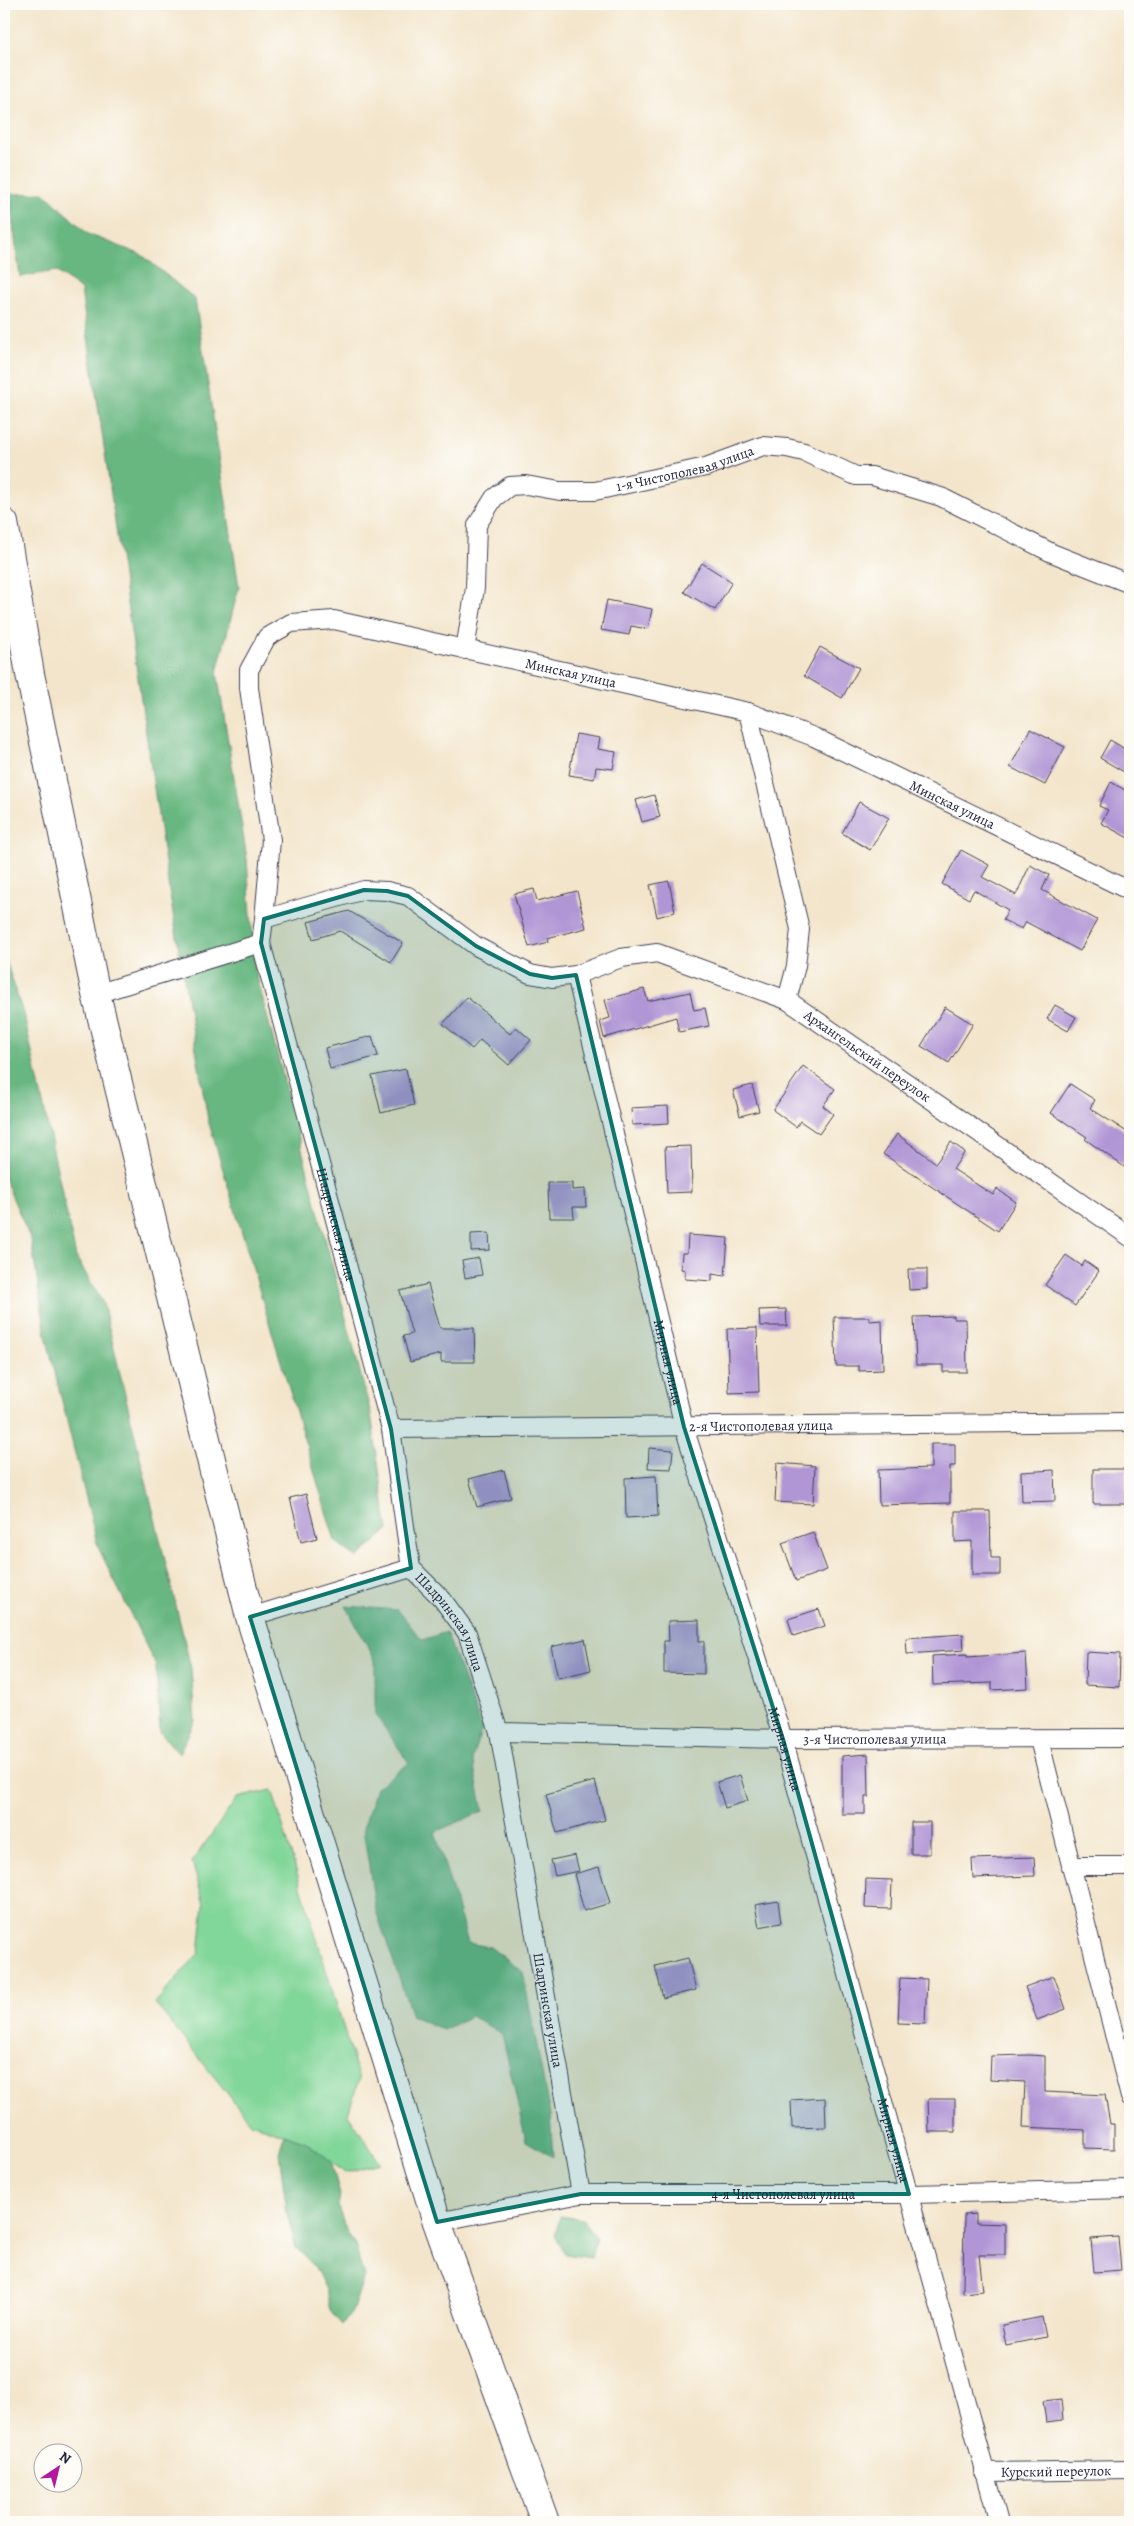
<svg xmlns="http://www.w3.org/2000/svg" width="1134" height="2526" font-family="Alegreya,serif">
<rect width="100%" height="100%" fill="#fdfcf7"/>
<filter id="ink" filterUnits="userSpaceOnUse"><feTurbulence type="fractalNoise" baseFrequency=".02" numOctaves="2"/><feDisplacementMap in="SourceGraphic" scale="10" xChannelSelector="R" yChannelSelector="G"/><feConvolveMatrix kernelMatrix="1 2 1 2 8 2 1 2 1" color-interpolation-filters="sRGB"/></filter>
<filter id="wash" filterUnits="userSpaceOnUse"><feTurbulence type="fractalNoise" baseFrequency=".0096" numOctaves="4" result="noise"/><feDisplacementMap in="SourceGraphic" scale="20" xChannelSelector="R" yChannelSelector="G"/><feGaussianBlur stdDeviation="1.12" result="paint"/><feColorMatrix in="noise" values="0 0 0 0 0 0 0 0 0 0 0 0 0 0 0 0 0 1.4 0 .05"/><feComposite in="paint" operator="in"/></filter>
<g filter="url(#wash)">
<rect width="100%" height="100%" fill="#f3e5cb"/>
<path fill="#81d699" stroke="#527c6a" d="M 272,1790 L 359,2079 L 348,2114 L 380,2163 L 345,2173 L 306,2142 L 251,2123 L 155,2003 L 199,1953 L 204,1904 L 192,1862 L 237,1798 Z"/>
<path fill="#68b781" stroke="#456c5e" d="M 44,193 L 88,234 L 142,255 L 195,299 L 239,587 L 217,672 L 247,859 L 255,969 L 371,1414 L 388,1530 L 357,1558 L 335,1541 L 208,1120 L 169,890 L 81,290 L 56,271 L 20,277 L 9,194 Z
M 4,954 L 25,1020 L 76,1257 L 103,1303 L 191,1668 L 195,1721 L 179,1754 L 160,1732 L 156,1666 L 98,1547 L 46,1336 L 31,1240 L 4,1178 Z
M 346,1606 L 398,1610 L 422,1640 L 446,1632 L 482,1728 L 472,1758 L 483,1811 L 435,1832 L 468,1943 L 490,1947 L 523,1972 L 550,2115 L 553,2157 L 526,2141 L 502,2034 L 471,2016 L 443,2030 L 412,2016 L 376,1911 L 363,1829 L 376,1788 L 409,1763 L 375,1714 L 375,1660 Z
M 284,2134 L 306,2142 L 331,2161 L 340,2195 L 338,2207 L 346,2230 L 355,2245 L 364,2277 L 352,2312 L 342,2325 L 330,2311 L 326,2290 L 315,2267 L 296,2248 L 287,2213 L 279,2153 Z
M 560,2216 L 583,2219 L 596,2237 L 591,2258 L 565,2254 L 555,2236 Z"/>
<g id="blocks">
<path fill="#b196d5" d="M 702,563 L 732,582 L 715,610 L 684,592 Z
M 607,600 L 652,609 L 648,629 L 631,626 L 629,635 L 601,630 Z
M 820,647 L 859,668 L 842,698 L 804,676 Z
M 1030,729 L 1065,747 L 1045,785 L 1010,767 Z
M 576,734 L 600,738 L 598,749 L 616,752 L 613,769 L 596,767 L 594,779 L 569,775 Z
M 1110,740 L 1130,752 L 1130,762 L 1124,772 L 1100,758 Z
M 1111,782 L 1130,793 L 1130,839 L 1101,823 L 1108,810 L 1099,806 Z
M 654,795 L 660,817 L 642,822 L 636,800 Z
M 859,802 L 889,818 L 870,850 L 842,833 Z
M 961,850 L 989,865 L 982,877 L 1016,895 L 1030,865 L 1049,875 L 1042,890 L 1097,920 L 1080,951 L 1026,922 L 1022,929 L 1003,920 L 1008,910 L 974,890 L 969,899 L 942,884 Z
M 669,881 L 675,912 L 657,917 L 650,885 Z
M 534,889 L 537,901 L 577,891 L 586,928 L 547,938 L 548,942 L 529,947 L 514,894 Z
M 349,911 L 403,943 L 391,962 L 340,931 L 313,939 L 308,922 Z
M 644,989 L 648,1001 L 690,992 L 694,1010 L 705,1008 L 709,1026 L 679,1032 L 676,1017 L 604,1038 L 600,1021 L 610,1018 L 605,1000 Z
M 467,997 L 510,1034 L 516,1027 L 531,1040 L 509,1065 L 480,1040 L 472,1049 L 443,1024 Z
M 1055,1005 L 1076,1017 L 1068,1031 L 1047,1019 Z
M 945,1007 L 973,1024 L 949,1063 L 921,1046 Z
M 372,1036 L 378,1056 L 330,1069 L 325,1048 Z
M 803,1066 L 835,1089 L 823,1106 L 833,1114 L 819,1134 L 800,1121 L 796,1127 L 773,1110 Z
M 406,1069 L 414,1105 L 381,1113 L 372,1076 Z
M 1070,1084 L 1095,1100 L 1090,1108 L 1130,1134 L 1130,1171 L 1085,1139 L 1087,1137 L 1051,1113 Z
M 752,1085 L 759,1111 L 740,1116 L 733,1090 Z
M 668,1106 L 669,1123 L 632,1125 L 631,1108 Z
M 897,1134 L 936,1163 L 951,1142 L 965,1152 L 953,1169 L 993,1195 L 997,1189 L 1016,1202 L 998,1231 L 883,1154 Z
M 691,1146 L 692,1192 L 667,1193 L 665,1147 Z
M 548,1183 L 572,1183 L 572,1190 L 585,1189 L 586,1207 L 573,1207 L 574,1218 L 549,1218 Z
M 489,1233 L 490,1250 L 471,1251 L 471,1234 Z
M 688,1235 L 728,1238 L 725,1276 L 712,1274 L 712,1281 L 685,1279 L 685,1270 L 681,1269 L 682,1253 L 687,1253 Z
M 1066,1255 L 1082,1266 L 1085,1261 L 1099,1271 L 1075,1306 L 1045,1285 Z
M 479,1258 L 482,1275 L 465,1278 L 462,1261 Z
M 908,1269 L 927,1269 L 927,1289 L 909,1290 Z
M 428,1284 L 440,1328 L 474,1328 L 475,1362 L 441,1362 L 441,1354 L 410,1362 L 403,1336 L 412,1334 L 400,1291 Z
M 786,1309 L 787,1326 L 760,1326 L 759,1310 Z
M 954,1316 L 954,1319 L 966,1319 L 967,1372 L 943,1372 L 943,1365 L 916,1365 L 914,1317 Z
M 834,1317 L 869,1317 L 869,1321 L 882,1320 L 883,1370 L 859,1371 L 859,1366 L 836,1366 Z
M 757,1328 L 759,1392 L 729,1393 L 727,1329 Z
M 931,1444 L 955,1444 L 955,1466 L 950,1466 L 950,1503 L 879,1505 L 878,1470 L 931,1468 Z
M 649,1448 L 673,1450 L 671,1469 L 648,1468 Z
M 777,1463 L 815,1466 L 813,1504 L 775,1502 Z
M 1093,1469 L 1126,1469 L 1126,1504 L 1093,1504 Z
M 504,1470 L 511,1498 L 477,1507 L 469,1479 Z
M 1054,1470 L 1055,1501 L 1022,1502 L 1021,1472 Z
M 656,1476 L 658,1516 L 626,1518 L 625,1478 Z
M 306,1494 L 317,1538 L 301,1542 L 290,1498 Z
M 955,1511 L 990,1511 L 991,1558 L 1000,1558 L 1000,1575 L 972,1575 L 972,1541 L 955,1542 Z
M 813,1532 L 827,1570 L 796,1581 L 782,1543 Z
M 819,1609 L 825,1626 L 793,1636 L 788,1619 Z
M 699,1620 L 699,1641 L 704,1641 L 704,1674 L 664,1673 L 664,1641 L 669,1641 L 668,1621 Z
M 963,1634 L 964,1650 L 907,1654 L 906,1638 Z
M 585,1639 L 591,1670 L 558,1678 L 551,1647 Z
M 1086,1652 L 1120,1654 L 1119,1687 L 1085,1685 Z
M 1026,1653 L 1028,1688 L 992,1690 L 992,1683 L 933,1685 L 932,1656 L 967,1654 L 967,1657 Z
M 868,1754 L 869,1797 L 865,1797 L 865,1814 L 842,1814 L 842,1756 Z
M 740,1775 L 748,1801 L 725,1808 L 717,1782 Z
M 595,1781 L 605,1820 L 557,1833 L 546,1794 Z
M 911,1822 L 930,1822 L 930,1854 L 911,1854 Z
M 575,1855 L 579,1871 L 555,1876 L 551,1860 Z
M 1034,1857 L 1035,1876 L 973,1878 L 972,1859 Z
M 599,1867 L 610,1903 L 584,1911 L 574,1874 Z
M 866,1879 L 892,1880 L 891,1909 L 865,1908 Z
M 778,1901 L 781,1923 L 759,1927 L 755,1905 Z
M 688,1958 L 696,1990 L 663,1998 L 655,1966 Z
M 1054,1976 L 1066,2009 L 1037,2020 L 1025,1987 Z
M 900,1978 L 927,1979 L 925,2024 L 898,2023 Z
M 1029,2055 L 1045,2056 L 1045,2092 L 1105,2095 L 1110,2124 L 1114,2124 L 1114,2149 L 1085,2148 L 1085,2130 L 1023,2127 L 1025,2082 L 990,2080 L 991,2056 Z
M 825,2098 L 826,2127 L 792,2128 L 791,2100 Z
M 928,2099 L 955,2099 L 955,2132 L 929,2132 Z
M 976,2214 L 976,2223 L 1005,2224 L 1005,2255 L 979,2255 L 983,2291 L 963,2293 L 964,2215 Z
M 1118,2237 L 1121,2270 L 1094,2272 L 1091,2239 Z
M 1042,2317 L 1046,2337 L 1006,2345 L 1002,2325 Z
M 1061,2399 L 1063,2420 L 1046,2422 L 1043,2401 Z"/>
</g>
</g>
<g filter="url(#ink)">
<use href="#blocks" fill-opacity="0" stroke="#413f51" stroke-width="1"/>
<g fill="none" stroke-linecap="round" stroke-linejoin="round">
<defs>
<g id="minor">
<path id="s1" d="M 465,650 L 475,588 L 477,525 L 494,498 L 510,486 L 526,485 L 560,491 L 595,491 L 706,467 L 763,446 L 787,448 L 804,452 L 856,476 L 872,476 L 941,497 L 1052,553 L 1130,584"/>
<path d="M 748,712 L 800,929 L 796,966 L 787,1000"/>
<path id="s2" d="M 264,919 L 271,840 L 249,688 L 249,670 L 267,637 L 291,623 L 334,620 L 748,712 L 814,737 L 1130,891"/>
<path id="s3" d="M 261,943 L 391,1429 L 411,1568 L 442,1599 L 467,1633 L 499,1732 L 581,2194"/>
<path id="s4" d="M 576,975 L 684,1427 L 783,1739 L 999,2522"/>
<path id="s5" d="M 96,994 L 261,943 L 264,919 L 364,890 L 387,891 L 408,896 L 476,946 L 530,974 L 552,978 L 576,975 L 621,958 L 657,953 L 787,1000 L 1130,1237"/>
<path id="s6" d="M 391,1429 L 1130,1422"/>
<path d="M 250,1617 L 411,1568"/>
<path id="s7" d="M 499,1732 L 783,1739 L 1130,1738"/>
<path d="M 1039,1739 L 1130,2097"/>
<path d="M 1071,1866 L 1130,1866"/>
<path id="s8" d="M 437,2222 L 581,2194 L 909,2194 L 1130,2189"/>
<path id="s9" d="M 984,2472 L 1130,2470"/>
</g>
<path id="primary" d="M 4,523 L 30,674 L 96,994 L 250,1617 L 437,2222 L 545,2522"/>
</defs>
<use href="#minor" stroke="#413f51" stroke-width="20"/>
<use href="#primary" stroke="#413f51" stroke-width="30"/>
<use href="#minor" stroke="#fff" stroke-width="18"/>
<use href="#primary" stroke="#fff" stroke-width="28"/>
</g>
</g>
<path fill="#0f766e" fill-opacity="0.2" stroke="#0f766e" stroke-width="4" stroke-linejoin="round" d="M 364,890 L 387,891 L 408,896 L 476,946 L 530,974 L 552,978 L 576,975 L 684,1427 L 783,1739 L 909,2194 L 581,2194 L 437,2222 L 250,1617 L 411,1568 L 391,1429 L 261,943 L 264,919 Z"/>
<g text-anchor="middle" stroke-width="4" stroke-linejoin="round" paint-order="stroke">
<g font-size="14" fill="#22223b" stroke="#fdfcf7">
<text dy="5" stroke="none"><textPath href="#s1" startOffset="356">1-я Чистополевая улица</textPath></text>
<text dy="5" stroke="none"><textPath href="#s2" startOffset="602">Минская улица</textPath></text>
<text dy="5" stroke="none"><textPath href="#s2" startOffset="1008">Минская улица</textPath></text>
<text dy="5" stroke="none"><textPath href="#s5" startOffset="858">Архангельский переулок</textPath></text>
<text dy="5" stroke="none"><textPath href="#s3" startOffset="291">Шадринская улица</textPath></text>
<text dy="5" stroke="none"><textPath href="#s4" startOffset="398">Мирная улица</textPath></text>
<text dy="5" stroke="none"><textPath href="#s6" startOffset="370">2-я Чистополевая улица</textPath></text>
<text dy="5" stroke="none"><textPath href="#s3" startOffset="711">Шадринская улица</textPath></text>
<text dy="5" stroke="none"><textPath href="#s7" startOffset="376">3-я Чистополевая улица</textPath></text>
<text dy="5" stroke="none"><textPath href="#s4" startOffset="802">Мирная улица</textPath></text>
<text dy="5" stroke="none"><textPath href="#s3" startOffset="1116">Шадринская улица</textPath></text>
<text dy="5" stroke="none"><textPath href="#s4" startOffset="1208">Мирная улица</textPath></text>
<text dy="5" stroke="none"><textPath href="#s8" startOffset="349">4-я Чистополевая улица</textPath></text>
<text dy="5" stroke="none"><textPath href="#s9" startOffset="72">Курский переулок</textPath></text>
</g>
</g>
<rect width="1134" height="2526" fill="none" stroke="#fdfcf7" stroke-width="20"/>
<g transform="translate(58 2468) rotate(35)"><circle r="24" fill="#fdfcf7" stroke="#a5a5ac"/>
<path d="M0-4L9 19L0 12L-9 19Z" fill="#b5179e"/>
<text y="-8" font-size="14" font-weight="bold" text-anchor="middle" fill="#22223b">N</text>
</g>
</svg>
